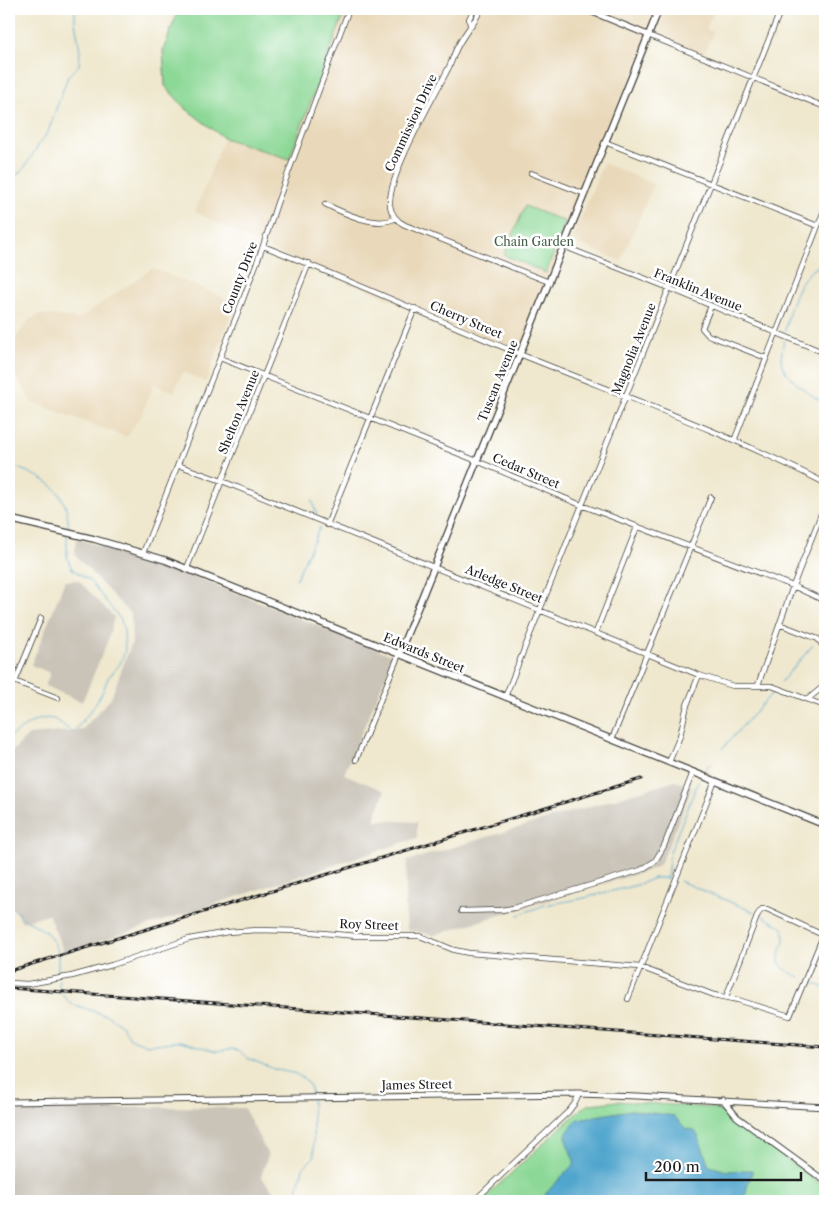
<svg xmlns="http://www.w3.org/2000/svg" width="834" height="1210" font-family="'Libre Caslon Text',serif">
<rect width="100%" height="100%" fill="#fff"/>
<filter id="ink" filterUnits="userSpaceOnUse"><feTurbulence type="fractalNoise" baseFrequency=".02" numOctaves="2"/><feDisplacementMap in="SourceGraphic" scale="10" xChannelSelector="R" yChannelSelector="G"/><feConvolveMatrix kernelMatrix="1 2 1 2 8 2 1 2 1" color-interpolation-filters="sRGB"/></filter>
<filter id="wash" filterUnits="userSpaceOnUse"><feTurbulence type="fractalNoise" baseFrequency=".0096" numOctaves="4" result="noise"/><feDisplacementMap in="SourceGraphic" scale="20" xChannelSelector="R" yChannelSelector="G"/><feGaussianBlur stdDeviation="1.12" result="paint"/><feColorMatrix in="noise" values="0 0 0 0 0 0 0 0 0 0 0 0 0 0 0 0 0 1.4 0 .05"/><feComposite in="paint" operator="in"/></filter>
<g filter="url(#wash)">
<rect width="100%" height="100%" fill="#efe8cf"/>
<path fill="#e9d9ba" d="M 179,9 L 659,9 L 520,354 L 263,246 L 195,212 L 224,138 L 185,108 L 165,86 L 163,50 Z
M 665,9 L 715,9 L 706,29 L 713,32 L 704,54 L 655,34 Z
M 603,163 L 654,184 L 621,261 L 571,241 Z
M 153,268 L 236,303 L 206,382 L 183,372 L 174,392 L 154,384 L 143,412 L 127,437 L 31,402 L 9,363 L 9,347 L 28,321 L 39,315 L 53,315 L 78,319 Z"/>
<path fill="#c9c3b8" d="M 76,539 L 148,558 L 394,656 L 344,774 L 385,791 L 374,820 L 417,822 L 417,838 L 64,953 L 48,914 L 22,922 L 9,902 L 9,754 L 29,735 L 82,730 L 111,698 L 132,642 L 131,615 L 75,555 Z
M 78,580 L 114,617 L 108,640 L 82,702 L 45,686 L 50,673 L 31,665 L 65,581 Z
M 675,781 L 692,787 L 665,854 L 659,865 L 649,870 L 434,935 L 407,930 L 405,905 L 407,861 Z
M 161,1107 L 244,1108 L 268,1155 L 261,1177 L 274,1192 L 272,1201 L 9,1201 L 9,1111 Z"/>
<path fill="#8cd896" stroke="#547a59" d="M 179,9 L 346,9 L 289,159 L 224,138 L 185,108 L 165,86 L 163,50 Z
M 525,206 L 566,222 L 546,273 L 504,255 Z
M 617,1101 L 713,1108 L 724,1113 L 825,1187 L 825,1201 L 481,1201 L 582,1108 L 590,1104 Z"/>
<path fill="#51a6cd" stroke="#366174" d="M 631,1110 L 674,1116 L 686,1129 L 694,1130 L 698,1136 L 709,1166 L 727,1171 L 753,1170 L 748,1183 L 744,1201 L 546,1201 L 546,1193 L 575,1163 L 567,1143 L 566,1134 L 578,1119 Z"/>
<g fill="none" stroke-linecap="round" stroke-linejoin="round">
<path stroke="#51a6cd" stroke-width="1" d="M 9,183 L 24,168 L 38,146 L 48,132 L 68,76 L 79,65 L 80,50 L 75,22 L 75,9
M 785,331 C 790,307 798,270 825,264
M 784,340 C 783,347 780,357 782,364 C 786,379 813,396 825,404
M 9,465 C 44,477 71,489 68,531
M 312,500 L 317,515
M 296,579 L 320,527
M 821,636 L 825,632
M 781,682 L 813,645
M 9,738 C 19,730 38,715 53,719 C 60,721 67,729 73,733 L 92,709 L 102,693 L 108,678 L 120,664 L 125,651 L 124,632 L 121,620 L 90,581 L 72,569 L 67,557 L 67,535
M 722,749 L 774,691
M 705,769 L 710,764
M 667,878 L 670,852 L 698,782
M 680,881 L 754,912
M 9,904 L 22,917 L 46,932 L 55,944 L 58,951 L 58,976
M 518,915 L 545,905 L 580,899 L 637,885 L 654,878 L 668,878
M 763,916 L 783,928 C 790,954 760,960 800,977
M 59,980 L 59,989 L 69,1003 L 108,1016 L 123,1026 L 130,1038 L 147,1045 L 181,1041 L 216,1051 L 231,1049 L 239,1050 L 247,1058 L 274,1069 L 296,1074 L 306,1080 L 311,1089 L 312,1096
M 809,981 L 825,988
M 294,1201 L 303,1168 L 314,1157 L 312,1100"/>
</g>
</g>
<g filter="url(#ink)">
<g fill="none" stroke-linecap="round" stroke-linejoin="round">
<defs>
<path id="minor" d="M 481,9 C 475,22 466,31 459,44 C 455,50 453,58 450,65 C 435,96 388,173 390,205 C 391,214 397,221 405,225 L 549,282
M 470,25 L 469,19 L 474,9
M 648,35 L 825,107
M 605,142 L 818,226
M 531,173 L 585,194
M 325,204 C 343,213 377,229 396,218
M 263,246 C 350,280 435,319 522,355 C 623,396 728,433 825,483
M 563,246 L 669,288 L 825,353
M 711,306 L 702,328 L 708,335 L 766,358
M 220,358 L 477,461 L 581,505 L 793,586 L 825,601
M 734,441 L 825,208
M 178,465 L 222,481 L 699,675 L 733,686 L 772,686 L 825,706
M 327,525 L 415,308
M 143,553 L 242,302 L 263,246 L 277,203 L 349,9
M 187,568 L 309,263
M 779,624 L 818,639 L 825,649
M 596,632 L 637,527
M 9,679 L 58,698
M 15,682 L 41,618
M 758,685 L 793,586 L 825,504
M 505,697 L 781,9
M 808,699 L 825,685
M 612,739 L 711,497
M 356,760 L 399,654
M 669,762 L 680,736 L 687,705 L 699,675
M 461,911 L 501,910 L 514,908 L 641,870 L 655,861 L 664,846 L 693,772
M 9,983 L 28,984 L 72,976 L 112,965 L 189,939 L 228,932 L 257,930 L 300,931 L 357,936 L 420,936 L 454,950 L 469,953 L 640,967 L 714,995 L 738,1000 L 790,1016 L 825,931
M 726,997 L 758,914 L 762,909 L 767,909 L 825,936
M 628,999 L 715,781
M 474,1201 L 569,1111 L 575,1103 L 579,1094"/>
<path id="tertiary" d="M 585,9 L 648,35
M 723,1100 L 737,1117 L 825,1181
M 9,1102 L 579,1094 L 637,1096 L 825,1107"/>
<path id="secondary" d="M 9,519 L 94,539 L 165,560 L 825,825
M 399,654 L 659,9"/>
</defs>
<use href="#minor" stroke="#3c3b37" stroke-width="6"/>
<use href="#tertiary" stroke="#3c3b37" stroke-width="7"/>
<use href="#secondary" stroke="#3c3b37" stroke-width="8"/>
<use href="#minor" stroke="#fff" stroke-width="4.5"/>
<use href="#tertiary" stroke="#fff" stroke-width="5"/>
<use href="#secondary" stroke="#fff" stroke-width="5.5"/>
<defs>
<path id="rail" d="M 9,971 L 641,779
M 9,988 L 825,1047"/>
</defs>
<use href="#rail" stroke="#1c1c1c" stroke-width="3"/>
<use href="#rail" stroke="#fff" stroke-width="1" stroke-dasharray="4" stroke-linecap="butt"/>
</g>
</g>
<g text-anchor="middle" stroke-width="5" stroke-linejoin="round" paint-order="stroke">
<g font-size="12" fill="#1c1c1c" stroke="#fff">
<text transform="translate(411 123) rotate(-65)" y="4">Commission Drive</text>
<text transform="translate(240 278) rotate(-69)" y="4">County Drive</text>
<text transform="translate(698 290) rotate(22)" y="4">Franklin Avenue</text>
<text transform="translate(466 320) rotate(23)" y="4">Cherry Street</text>
<text transform="translate(634 349) rotate(-68)" y="4">Magnolia Avenue</text>
<text transform="translate(498 381) rotate(-68)" y="4">Tuscan Avenue</text>
<text transform="translate(239 412) rotate(-68)" y="4">Shelton Avenue</text>
<text transform="translate(526 471) rotate(23)" y="4">Cedar Street</text>
<text transform="translate(504 584) rotate(22)" y="4">Arledge Street</text>
<text transform="translate(424 653) rotate(22)" y="4">Edwards Street</text>
<text transform="translate(369 925) rotate(2)" y="4">Roy Street</text>
<text transform="translate(417 1085) rotate(-1)" y="4">James Street</text>
</g>
<g font-size="12" fill="#435e47" stroke="#fff">
<text x="534" y="246">Chain Garden</text>
</g>
</g>
<rect width="834" height="1210" fill="none" stroke="#fff" stroke-width="30"/>
<path d="M646 1172v8h155v-8" fill="none" stroke="#1c1c1c" stroke-width="2.5"/>
<text x="654" y="1172" font-size="15" fill="#1c1c1c" stroke="#ffffff" stroke-width="4" paint-order="stroke">200 m</text>
</svg>
